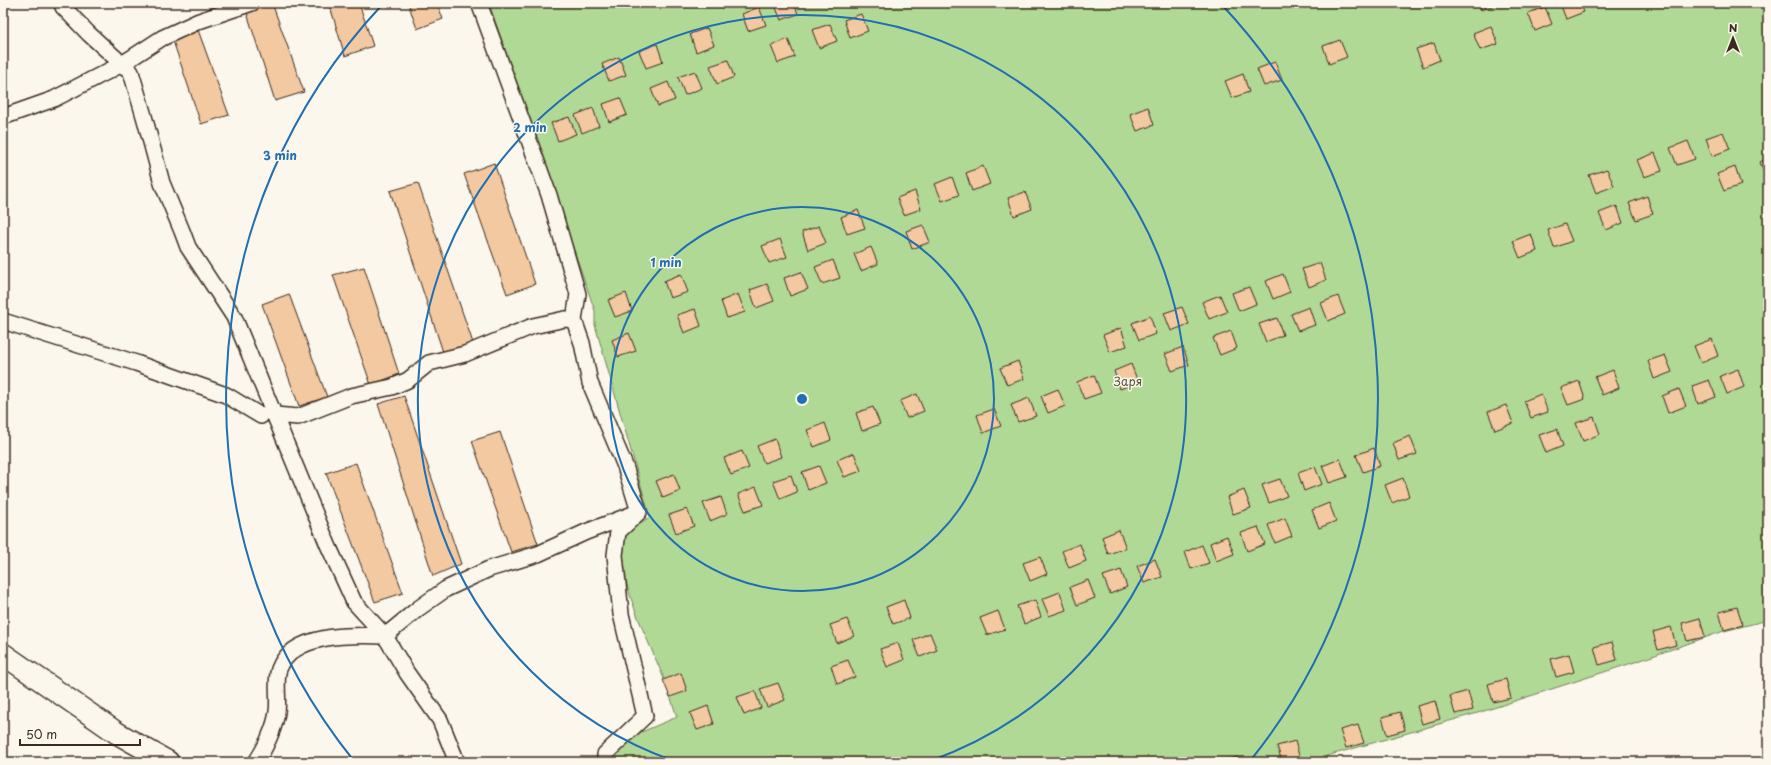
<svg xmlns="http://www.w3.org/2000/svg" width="1771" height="765" font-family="'Playpen Sans',sans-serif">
<rect width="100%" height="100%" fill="#fbf7ec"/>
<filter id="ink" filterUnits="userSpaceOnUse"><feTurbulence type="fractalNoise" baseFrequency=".025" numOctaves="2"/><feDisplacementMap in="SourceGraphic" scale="8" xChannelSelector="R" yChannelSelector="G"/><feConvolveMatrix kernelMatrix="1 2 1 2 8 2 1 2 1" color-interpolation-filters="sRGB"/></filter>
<g filter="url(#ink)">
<path fill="#b1d996" stroke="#76825a" d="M 489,3 L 1768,3 L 1768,620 L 1724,631 L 1638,661 L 1481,712 L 1306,762 L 615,762 L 620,741 L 677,717 C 673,705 669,692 664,679 C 652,647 611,571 625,538 C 629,528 642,522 650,517 L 595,325 L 595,311 Z"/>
<path fill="#f2c9a1" stroke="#3b2a1e" d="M 272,3 L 304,92 L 275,101 L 246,10 Z
M 329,3 L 359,3 L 373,46 L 345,56 Z
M 408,3 L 437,3 L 443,19 L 417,29 Z
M 774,3 L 794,3 L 798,14 L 781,20 Z
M 1479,3 L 1499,3 L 1481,10 Z
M 1560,3 L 1580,3 L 1584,12 L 1566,19 Z
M 759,7 L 766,25 L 748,31 L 742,14 Z
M 1545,7 L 1552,24 L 1535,31 L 1528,13 Z
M 861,14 L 868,31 L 850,38 L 844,20 Z
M 830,24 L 837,41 L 819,48 L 812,30 Z
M 1491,26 L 1498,44 L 1480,50 L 1473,33 Z
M 707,28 L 714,45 L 696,52 L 690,34 Z
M 198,30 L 229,115 L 201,124 L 172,38 Z
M 788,39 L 795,57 L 778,63 L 771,46 Z
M 1340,40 L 1347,57 L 1329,64 L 1323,46 Z
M 1434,43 L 1440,60 L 1423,67 L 1416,49 Z
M 657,44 L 663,62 L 646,68 L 639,51 Z
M 619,57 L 626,75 L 609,81 L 602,64 Z
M 728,60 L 734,77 L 717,84 L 710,66 Z
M 1275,62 L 1282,80 L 1264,86 L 1257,69 Z
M 695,71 L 702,88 L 685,95 L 678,77 Z
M 1243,74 L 1249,92 L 1232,98 L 1225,81 Z
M 668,82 L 675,100 L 658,106 L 651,89 Z
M 620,98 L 627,115 L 609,122 L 603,104 Z
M 1148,107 L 1154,125 L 1137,131 L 1130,114 Z
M 593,108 L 599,126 L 582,133 L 575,115 Z
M 569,117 L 576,134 L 558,141 L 551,123 Z
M 1723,132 L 1730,149 L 1712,156 L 1706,138 Z
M 1688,141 L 1695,159 L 1677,165 L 1670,148 Z
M 1655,153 L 1662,171 L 1644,177 L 1637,160 Z
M 1768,158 L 1768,178 L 1766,179 L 1760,162 Z
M 494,163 L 535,284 L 507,294 L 464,174 Z
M 983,166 L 990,184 L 972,191 L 966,173 Z
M 1735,167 L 1741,185 L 1724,191 L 1717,174 Z
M 1607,169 L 1614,186 L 1596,193 L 1589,175 Z
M 952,177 L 959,195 L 942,201 L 935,184 Z
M 418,183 L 473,343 L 443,352 L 390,191 Z
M 915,191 L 921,209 L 904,215 L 897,198 Z
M 1025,192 L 1032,209 L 1014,216 L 1008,198 Z
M 1647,196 L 1653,214 L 1636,220 L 1629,203 Z
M 1617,206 L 1623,223 L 1606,230 L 1599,213 Z
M 858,210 L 865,228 L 847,234 L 841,217 Z
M 1565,224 L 1572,241 L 1554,248 L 1548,230 Z
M 923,225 L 930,242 L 912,249 L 906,231 Z
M 819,226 L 826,243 L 808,250 L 802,232 Z
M 1531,234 L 1537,251 L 1520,258 L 1513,241 Z
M 780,239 L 787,257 L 769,263 L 762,246 Z
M 871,247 L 878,264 L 861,271 L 854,254 Z
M 833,260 L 840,278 L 822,284 L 815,267 Z
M 1320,263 L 1326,280 L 1309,287 L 1302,269 Z
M 364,267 L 399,374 L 371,385 L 333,275 Z
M 801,272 L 808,289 L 790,296 L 784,278 Z
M 681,274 L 688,292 L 670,298 L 664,281 Z
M 1283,274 L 1290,292 L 1273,299 L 1266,281 Z
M 767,284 L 774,301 L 756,308 L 750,290 Z
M 1249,287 L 1256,304 L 1239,311 L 1232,293 Z
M 626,293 L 632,311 L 615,317 L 608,300 Z
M 289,294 L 327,397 L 299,406 L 262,304 Z
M 738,294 L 745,312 L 727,318 L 721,301 Z
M 1220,295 L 1227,312 L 1209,319 L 1202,302 Z
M 1338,296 L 1345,314 L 1328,321 L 1321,303 Z
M 1182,307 L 1189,324 L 1171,331 L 1164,313 Z
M 1309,307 L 1315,325 L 1298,331 L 1291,314 Z
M 695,309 L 701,326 L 684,333 L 677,315 Z
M 1150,316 L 1156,334 L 1139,340 L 1132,323 Z
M 1277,318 L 1283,335 L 1266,342 L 1259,324 Z
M 1121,328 L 1127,346 L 1110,352 L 1103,335 Z
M 1231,331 L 1237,348 L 1220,355 L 1213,338 Z
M 629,333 L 636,351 L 618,357 L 612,340 Z
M 1712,339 L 1718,356 L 1701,363 L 1694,346 Z
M 1183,347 L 1189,365 L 1172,371 L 1165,354 Z
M 1665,355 L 1672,372 L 1654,379 L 1648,361 Z
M 1018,361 L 1024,379 L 1007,385 L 1000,368 Z
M 1131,364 L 1138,382 L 1120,389 L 1114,371 Z
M 1738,369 L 1744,387 L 1727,394 L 1720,376 Z
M 1613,370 L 1619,388 L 1602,395 L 1595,377 Z
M 1094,375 L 1101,393 L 1084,399 L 1077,382 Z
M 1709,380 L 1716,397 L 1698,404 L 1692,386 Z
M 1579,381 L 1585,399 L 1568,405 L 1561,388 Z
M 1058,389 L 1065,406 L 1048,413 L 1041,396 Z
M 1679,389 L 1686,406 L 1668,413 L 1662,396 Z
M 917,394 L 924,411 L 907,418 L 900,401 Z
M 1541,394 L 1548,412 L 1531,418 L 1524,401 Z
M 404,396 L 461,564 L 433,576 L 378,404 Z
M 1029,398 L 1036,416 L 1018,422 L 1011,405 Z
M 1506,405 L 1513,423 L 1495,430 L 1488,412 Z
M 873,407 L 880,424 L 862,431 L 856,413 Z
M 994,409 L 1001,426 L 983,433 L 977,415 Z
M 1594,417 L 1600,434 L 1583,441 L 1576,423 Z
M 825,423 L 831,440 L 814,447 L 807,430 Z
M 1557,429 L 1563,446 L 1546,453 L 1539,435 Z
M 500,432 L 538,544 L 511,552 L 472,441 Z
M 1410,436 L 1417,454 L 1399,460 L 1393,443 Z
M 775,439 L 781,457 L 764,463 L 757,446 Z
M 1374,448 L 1380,466 L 1363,472 L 1356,455 Z
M 742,451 L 749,468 L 731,475 L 724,458 Z
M 854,453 L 861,471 L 844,477 L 837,460 Z
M 1340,459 L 1347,477 L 1329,483 L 1322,466 Z
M 356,463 L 403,593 L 375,602 L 326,473 Z
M 819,466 L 826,483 L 808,490 L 802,472 Z
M 1315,467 L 1322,484 L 1304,491 L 1298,473 Z
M 674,474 L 680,491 L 663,498 L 656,481 Z
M 791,475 L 797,492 L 780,499 L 773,481 Z
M 1403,478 L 1409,496 L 1392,503 L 1385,485 Z
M 1280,479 L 1287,496 L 1269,503 L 1262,485 Z
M 756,487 L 763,505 L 745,511 L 738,494 Z
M 1244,490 L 1251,508 L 1233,514 L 1227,497 Z
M 721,497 L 727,514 L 710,521 L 703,503 Z
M 1329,503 L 1336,521 L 1319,528 L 1312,510 Z
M 687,509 L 694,526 L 676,533 L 669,515 Z
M 1285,518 L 1292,536 L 1275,543 L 1268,525 Z
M 1258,527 L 1265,544 L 1247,551 L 1241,533 Z
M 1119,530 L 1126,548 L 1108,554 L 1102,537 Z
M 1227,536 L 1234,554 L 1216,561 L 1210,543 Z
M 1080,544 L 1086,561 L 1069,568 L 1062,551 Z
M 1202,545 L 1209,563 L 1191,569 L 1185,552 Z
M 1040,557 L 1047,574 L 1030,581 L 1023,563 Z
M 1155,559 L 1162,577 L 1144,583 L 1137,566 Z
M 1121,570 L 1127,587 L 1110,594 L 1103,576 Z
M 1088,580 L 1095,598 L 1077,605 L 1070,587 Z
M 1060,592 L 1066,610 L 1049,616 L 1042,599 Z
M 904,600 L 910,618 L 893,624 L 886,607 Z
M 1035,600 L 1041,617 L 1024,624 L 1017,606 Z
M 1737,607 L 1743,625 L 1724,630 L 1719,612 Z
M 998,611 L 1005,629 L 987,635 L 980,618 Z
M 1700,618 L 1705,637 L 1687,641 L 1682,623 Z
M 847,619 L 854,636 L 837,643 L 830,625 Z
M 1671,627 L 1676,645 L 1658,650 L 1653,632 Z
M 930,633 L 937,650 L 920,657 L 913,640 Z
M 1612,642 L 1617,660 L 1599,665 L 1594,647 Z
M 898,643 L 904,660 L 887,667 L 880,649 Z
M 1569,654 L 1574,672 L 1556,677 L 1551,659 Z
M 848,660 L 855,677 L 837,684 L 831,666 Z
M 681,673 L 687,691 L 670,697 L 663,680 Z
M 1506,679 L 1511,698 L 1493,702 L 1488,684 Z
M 778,683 L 785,700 L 767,707 L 760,689 Z
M 755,691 L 761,708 L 744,715 L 737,697 Z
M 1468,691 L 1473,710 L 1455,714 L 1450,696 Z
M 1435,701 L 1440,719 L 1422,724 L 1417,706 Z
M 708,706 L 714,724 L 697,730 L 690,713 Z
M 1400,712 L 1405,730 L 1387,735 L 1382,717 Z
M 1358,725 L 1364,743 L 1346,748 L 1340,730 Z
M 1295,741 L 1300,759 L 1282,762 L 1277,746 Z
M 1237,757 L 1239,762 L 1219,762 Z"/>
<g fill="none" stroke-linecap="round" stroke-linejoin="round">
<defs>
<path id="street" d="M 62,3 L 63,7 L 89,34 L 131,72 L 144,116 L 162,183 L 182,231 L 188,247 L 234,317 L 328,545 L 354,602 L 385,636 L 407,673 L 440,720 L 457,762
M 479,3 L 549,195 L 578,294 L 574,320 L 582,343 L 590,383 L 625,466 L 639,512 L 618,532 L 615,555 L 621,614 L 645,716 L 605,754 L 605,762
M 3,117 L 54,99 L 122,64 L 162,38 L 199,21 L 252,3
M 3,321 L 136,363 L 226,395 L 261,416
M 275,415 L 298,417 L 351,396 L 392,387 L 408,380 L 429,363 L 465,354 L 533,326 L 565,319 L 574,320
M 256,762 C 265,749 275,727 277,712 C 279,699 275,680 279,669 C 293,632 353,635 385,636 L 419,608 L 446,589 L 489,569 L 538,554 L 586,532 L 633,514"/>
<path id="secondary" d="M 3,654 L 117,733 L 168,762"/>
</defs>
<use href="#street" stroke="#3b2a1e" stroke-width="18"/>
<use href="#secondary" stroke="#3b2a1e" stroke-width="24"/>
<use href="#street" stroke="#fbf7ec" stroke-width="15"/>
<use href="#secondary" stroke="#fbf7ec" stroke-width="21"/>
</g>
</g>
<g fill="none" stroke="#1f6fb2" stroke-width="2">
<circle cx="802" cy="399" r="192"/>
<path d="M674 761A384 384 0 1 1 930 761"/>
<path d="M354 761A576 576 0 0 1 381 6M1223 6A576 576 0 0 1 1250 761"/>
</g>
<g text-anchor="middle" stroke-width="3" stroke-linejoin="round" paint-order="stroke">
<g font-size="12" fill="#58563c" stroke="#fbf7ec">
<text x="1128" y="386">Заря</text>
</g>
</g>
<circle cx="802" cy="399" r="6" fill="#1f6fb2" stroke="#fbf7ec" stroke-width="2"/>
<g font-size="12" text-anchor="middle" font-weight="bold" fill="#1f6fb2" stroke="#fbf7ec" stroke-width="3" stroke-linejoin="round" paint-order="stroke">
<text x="530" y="132">2 min</text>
<text x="280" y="160">3 min</text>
<text x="666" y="267">1 min</text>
</g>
<rect width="1771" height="765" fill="none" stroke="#fbf7ec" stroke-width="16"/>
<rect x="8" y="8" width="1755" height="749" fill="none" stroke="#3b2a1e" stroke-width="1.5" filter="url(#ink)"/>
<g transform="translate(1733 38)" stroke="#fbf7ec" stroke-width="3" paint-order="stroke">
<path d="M0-3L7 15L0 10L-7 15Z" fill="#3b2a1e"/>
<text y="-6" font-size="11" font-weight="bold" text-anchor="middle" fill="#3b2a1e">N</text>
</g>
<path d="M20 739v6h120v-6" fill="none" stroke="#3b2a1e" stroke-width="2"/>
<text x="26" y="739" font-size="12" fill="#3b2a1e" stroke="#fbf7ec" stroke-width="3" paint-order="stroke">50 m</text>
</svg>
